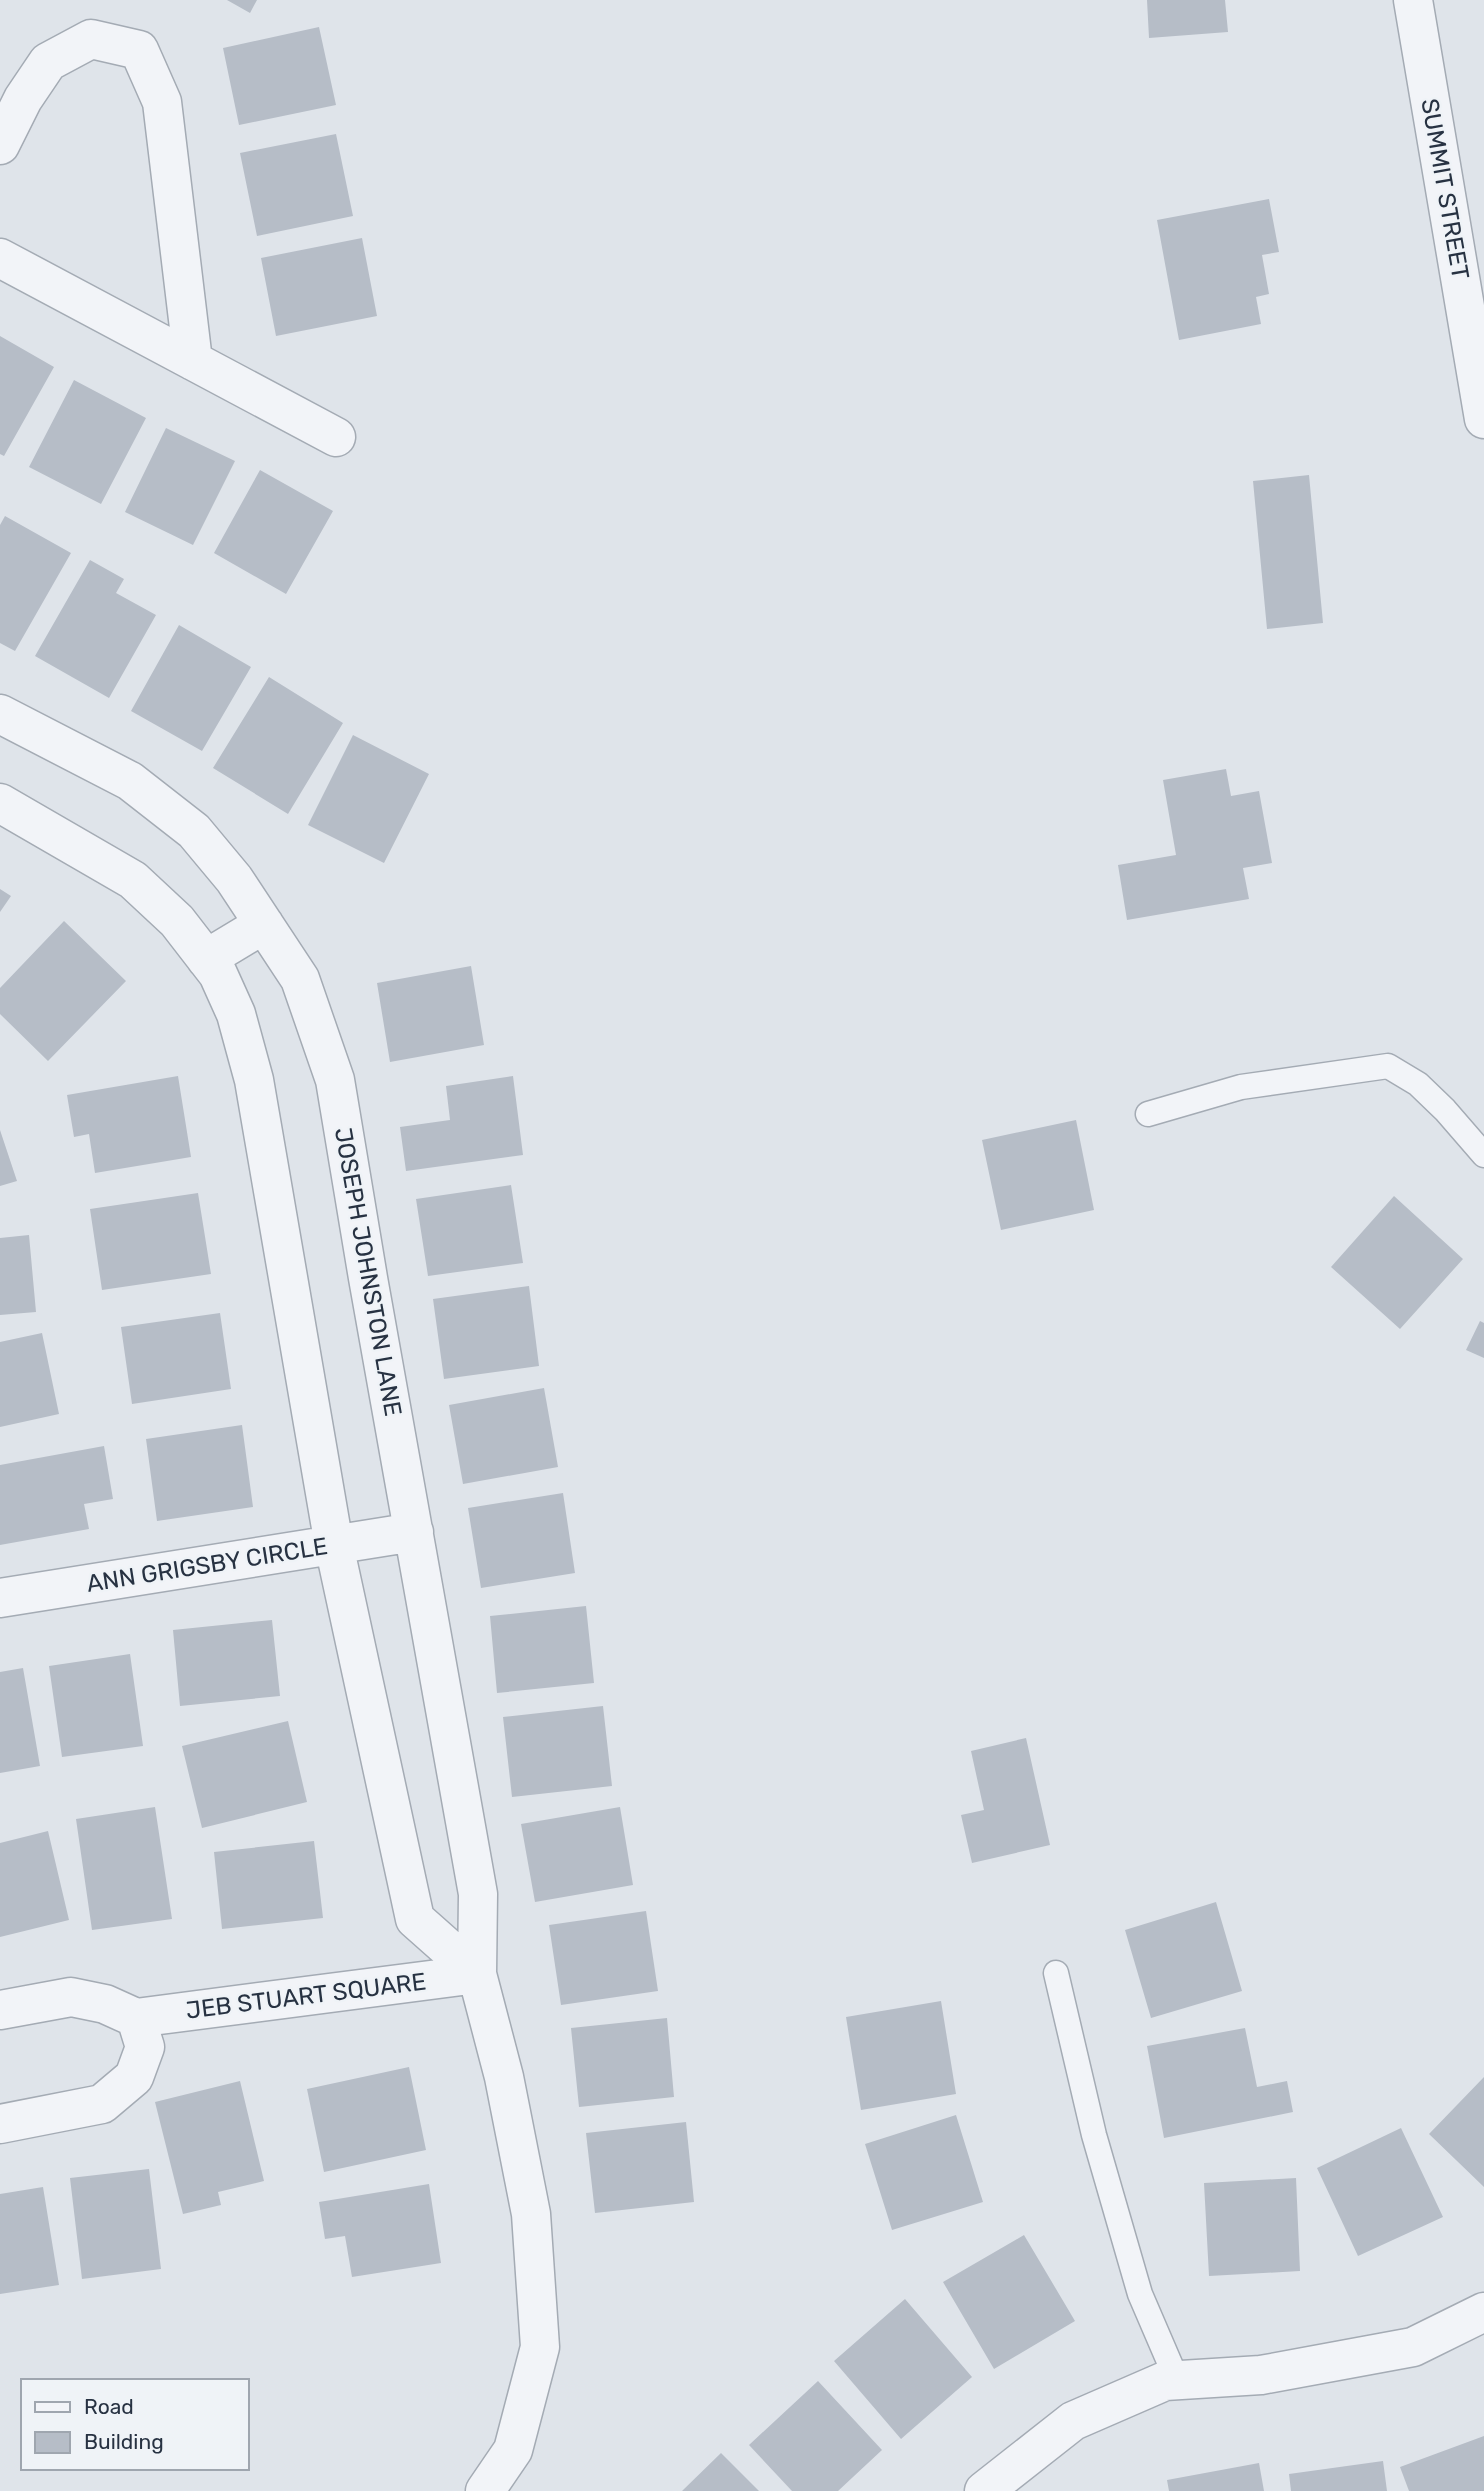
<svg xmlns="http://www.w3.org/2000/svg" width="1484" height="2491" font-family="Rubik,sans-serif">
<rect width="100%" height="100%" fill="#dfe4ea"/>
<path fill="#b6bdc7" d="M 227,0 L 257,0 L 250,13 Z
M 1147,0 L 1225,0 L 1228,32 L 1149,38 Z
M 319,27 L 336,105 L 239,125 L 223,48 Z
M 336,134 L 353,216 L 257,236 L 240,153 Z
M 1269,199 L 1279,252 L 1262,255 L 1269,294 L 1256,297 L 1261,324 L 1179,340 L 1157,220 Z
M 362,238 L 377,316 L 276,336 L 261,258 Z
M 0,336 L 54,367 L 4,456 L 0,454 Z
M 74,380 L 146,418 L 101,504 L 29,467 Z
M 166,428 L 235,461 L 193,545 L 125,512 Z
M 260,470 L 333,511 L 286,594 L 214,553 Z
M 1309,475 L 1323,623 L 1267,629 L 1253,481 Z
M 5,516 L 71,553 L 15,651 L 0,643 L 0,525 Z
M 90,560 L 124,579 L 116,593 L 156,615 L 109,698 L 35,656 Z
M 179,625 L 251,667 L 202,751 L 131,711 Z
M 269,677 L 343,723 L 288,814 L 213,768 Z
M 353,735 L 429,774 L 384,863 L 308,825 Z
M 1226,769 L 1231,796 L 1259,791 L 1272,863 L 1243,868 L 1249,899 L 1127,920 L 1118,865 L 1176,855 L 1163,780 Z
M 0,889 L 11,896 L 0,912 Z
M 64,921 L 126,981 L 48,1061 L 0,1014 L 0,988 Z
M 471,966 L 484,1045 L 390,1062 L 377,983 Z
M 178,1076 L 191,1157 L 95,1173 L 89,1134 L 74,1137 L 67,1095 Z
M 513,1076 L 523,1155 L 406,1171 L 400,1127 L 450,1120 L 446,1086 Z
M 1076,1120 L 1094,1210 L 1001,1230 L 982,1140 Z
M 0,1130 L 17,1181 L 0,1186 Z
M 511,1185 L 523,1263 L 428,1276 L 416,1199 Z
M 198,1193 L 211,1274 L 102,1290 L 90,1209 Z
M 1394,1196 L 1463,1259 L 1400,1329 L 1331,1267 Z
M 29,1235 L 36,1312 L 0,1315 L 0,1238 Z
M 529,1286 L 539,1366 L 444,1379 L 433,1299 Z
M 220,1313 L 231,1389 L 132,1404 L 121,1327 Z
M 1480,1321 L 1484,1323 L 1484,1358 L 1466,1350 Z
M 42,1333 L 59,1414 L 0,1427 L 0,1342 Z
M 544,1388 L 558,1467 L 463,1484 L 449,1405 Z
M 242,1425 L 253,1507 L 157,1521 L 146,1439 Z
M 104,1446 L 113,1499 L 84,1504 L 89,1529 L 0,1545 L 0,1465 Z
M 563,1493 L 575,1573 L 481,1588 L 468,1508 Z
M 586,1606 L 594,1683 L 497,1693 L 490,1616 Z
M 272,1620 L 280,1696 L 180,1706 L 173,1630 Z
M 130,1654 L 143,1746 L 62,1757 L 49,1666 Z
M 23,1668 L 40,1766 L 0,1773 L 0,1672 Z
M 603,1706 L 612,1786 L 512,1797 L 503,1717 Z
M 288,1721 L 307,1802 L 202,1828 L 182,1746 Z
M 1026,1738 L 1050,1845 L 972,1863 L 961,1815 L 984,1810 L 971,1751 Z
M 155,1807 L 172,1919 L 92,1930 L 76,1819 Z
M 620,1807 L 633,1885 L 535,1902 L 521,1824 Z
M 48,1831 L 69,1920 L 0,1937 L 0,1843 Z
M 314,1841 L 323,1918 L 222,1929 L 214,1852 Z
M 1216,1902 L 1242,1991 L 1151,2018 L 1125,1930 Z
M 646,1911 L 658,1991 L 561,2005 L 549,1925 Z
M 941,2001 L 956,2094 L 861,2110 L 846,2017 Z
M 667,2018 L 674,2097 L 579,2107 L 571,2028 Z
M 1245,2028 L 1257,2087 L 1287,2081 L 1293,2112 L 1164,2138 L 1147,2046 Z
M 409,2067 L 426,2150 L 324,2172 L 307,2089 Z
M 1484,2077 L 1484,2187 L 1429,2134 Z
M 240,2081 L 264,2181 L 218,2192 L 221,2205 L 183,2214 L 155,2102 Z
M 956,2115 L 983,2202 L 892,2230 L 865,2144 Z
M 686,2122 L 694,2202 L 595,2213 L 586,2133 Z
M 1401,2128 L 1443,2217 L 1358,2256 L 1317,2168 Z
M 149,2169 L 161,2269 L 82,2279 L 70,2178 Z
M 1296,2178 L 1300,2271 L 1209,2276 L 1204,2183 Z
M 429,2184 L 441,2263 L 352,2277 L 345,2236 L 325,2239 L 319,2202 Z
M 43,2187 L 59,2285 L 0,2294 L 0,2194 Z
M 1024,2235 L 1075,2321 L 994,2369 L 943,2282 Z
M 905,2299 L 972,2377 L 901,2439 L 834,2361 Z
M 818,2381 L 882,2450 L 838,2491 L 792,2491 L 749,2445 Z
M 1484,2436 L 1484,2491 L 1409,2491 L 1400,2467 Z
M 721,2453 L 759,2491 L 682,2491 Z
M 1383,2461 L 1387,2491 L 1291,2491 L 1289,2474 Z
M 1259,2463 L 1264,2491 L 1169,2491 L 1167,2480 Z"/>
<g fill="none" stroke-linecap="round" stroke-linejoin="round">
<defs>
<path id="lane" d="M 1148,1114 L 1241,1087 L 1388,1066 L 1418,1084 L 1445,1110 L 1484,1155
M 1056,1973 L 1094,2135 L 1140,2294 L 1177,2380"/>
<path id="street" d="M 1413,0 L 1484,419
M 0,145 L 23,99 L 48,62 L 91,39 L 139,50 L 162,102 L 193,361
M 0,258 L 336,437
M 0,714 L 130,781 L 194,831 L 234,879 L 300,979 L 335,1080 L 368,1278 L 478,1894 L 477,1974 L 415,1919 L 334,1545 L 254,1080 L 236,1014 L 218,974 L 177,921 L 133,880 L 0,803
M 206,959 L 264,924
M 0,1598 L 414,1532
M 0,2010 L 71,1997 L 105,2004 L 136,2018 L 477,1974 L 504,2077 L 531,2214 L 540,2347 L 513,2450 L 485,2491
M 0,2124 L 102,2104 L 134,2077 L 145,2047 L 136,2018
M 984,2491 L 1073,2421 L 1165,2381 L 1261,2375 L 1413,2347 L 1484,2312"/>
</defs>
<use href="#lane" stroke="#a4abb4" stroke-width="27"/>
<use href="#street" stroke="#a4abb4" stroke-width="41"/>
<use href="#lane" stroke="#f2f4f8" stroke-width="24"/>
<use href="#street" stroke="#f2f4f8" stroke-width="38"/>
</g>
<g text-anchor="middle" stroke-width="5" stroke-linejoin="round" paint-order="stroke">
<g font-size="24" fill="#273242" stroke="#eff3f7">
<text transform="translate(1445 189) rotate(80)" y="8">SUMMIT STREET</text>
<text transform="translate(368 1272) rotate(80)" y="8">JOSEPH JOHNSTON LANE</text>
<text transform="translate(207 1565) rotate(-9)" y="8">ANN GRIGSBY CIRCLE</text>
<text transform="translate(306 1996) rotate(-7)" y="8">JEB STUART SQUARE</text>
</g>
</g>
<rect x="21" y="2379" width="228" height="91" fill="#eff3f7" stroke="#9fa6af" stroke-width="2"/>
<rect x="35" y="2402" width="35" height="10" fill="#f2f4f8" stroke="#9fa6af" stroke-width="2"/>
<text x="84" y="2414" font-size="21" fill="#273242">Road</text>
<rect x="35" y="2432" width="35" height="21" fill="#b6bdc7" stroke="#9fa6af" stroke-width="2"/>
<text x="84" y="2449" font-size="21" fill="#273242">Building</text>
</svg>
